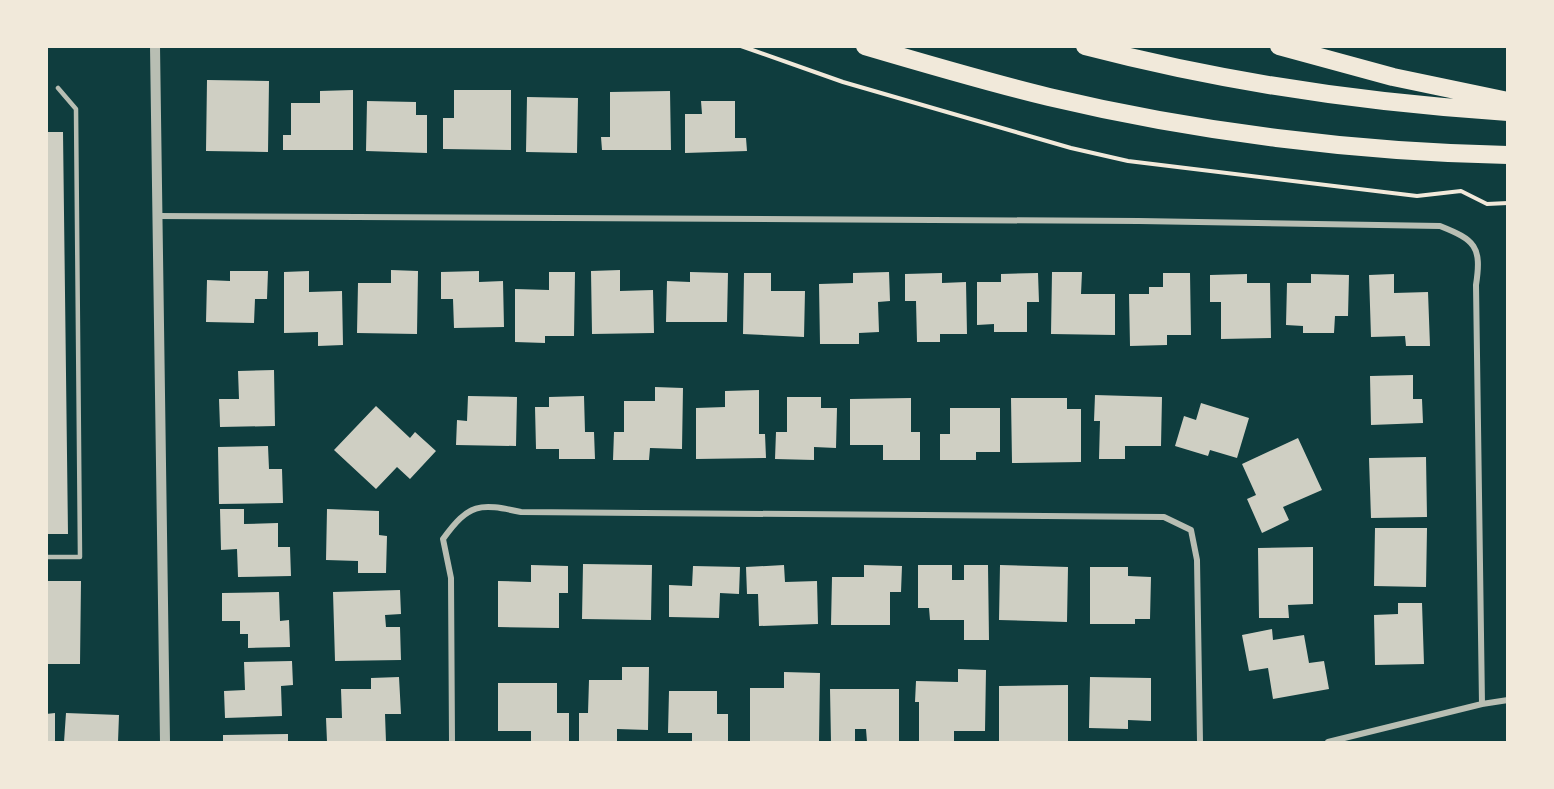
<svg xmlns="http://www.w3.org/2000/svg" width="1554" height="789" font-family="'PT Sans',sans-serif">
<rect width="100%" height="100%" fill="#0f3d3e"/>
<path fill="#cfcfc3" d="M 207,80 L 269,81 L 268,152 L 206,151 Z
M 353,90 L 353,150 L 283,150 L 283,135 L 291,135 L 291,103 L 320,103 L 320,91 Z
M 454,90 L 511,90 L 511,150 L 443,149 L 443,118 L 454,118 Z
M 670,91 L 671,150 L 602,150 L 601,137 L 610,137 L 610,92 Z
M 527,97 L 578,98 L 577,153 L 526,152 Z
M 367,101 L 416,102 L 416,115 L 427,115 L 427,153 L 366,151 Z
M 701,101 L 735,101 L 735,138 L 746,138 L 747,151 L 685,153 L 685,114 L 702,114 Z
M 46,132 L 63,132 L 68,534 L 46,534 Z
M 391,270 L 418,271 L 417,334 L 357,333 L 358,283 L 391,283 Z
M 620,270 L 620,291 L 653,290 L 654,333 L 592,334 L 591,271 Z
M 230,271 L 268,271 L 267,299 L 255,299 L 254,323 L 206,322 L 207,280 L 230,281 Z
M 309,271 L 309,292 L 342,291 L 343,345 L 318,346 L 318,332 L 284,333 L 284,272 Z
M 479,271 L 479,282 L 503,281 L 504,327 L 454,328 L 453,299 L 441,299 L 441,272 Z
M 549,272 L 575,272 L 574,336 L 545,336 L 545,343 L 515,342 L 515,289 L 549,290 Z
M 690,272 L 728,273 L 727,322 L 666,322 L 667,281 L 690,282 Z
M 889,272 L 890,301 L 878,302 L 879,332 L 859,333 L 859,344 L 820,344 L 819,284 L 853,283 L 853,273 Z
M 1052,272 L 1082,272 L 1081,294 L 1115,294 L 1115,335 L 1051,334 Z
M 744,273 L 771,273 L 771,291 L 805,291 L 804,337 L 743,334 Z
M 942,273 L 942,283 L 966,282 L 967,334 L 940,334 L 940,342 L 917,342 L 916,301 L 905,301 L 905,274 Z
M 1038,273 L 1039,302 L 1027,302 L 1027,332 L 994,332 L 994,324 L 977,325 L 977,282 L 1001,282 L 1001,274 Z
M 1163,273 L 1190,273 L 1191,335 L 1167,335 L 1167,345 L 1130,346 L 1129,294 L 1149,294 L 1149,287 L 1163,287 Z
M 1247,274 L 1247,283 L 1270,283 L 1271,338 L 1221,339 L 1221,302 L 1210,302 L 1210,275 Z
M 1311,274 L 1349,275 L 1348,316 L 1335,316 L 1334,333 L 1303,333 L 1303,326 L 1286,325 L 1287,283 L 1311,283 Z
M 1394,274 L 1394,293 L 1428,292 L 1430,346 L 1406,346 L 1405,336 L 1371,337 L 1369,275 Z
M 274,370 L 275,426 L 220,427 L 219,399 L 239,399 L 238,371 Z
M 1413,375 L 1413,399 L 1422,399 L 1423,423 L 1371,425 L 1370,376 Z
M 655,387 L 683,388 L 682,449 L 650,448 L 649,460 L 613,460 L 614,432 L 624,432 L 624,401 L 655,401 Z
M 759,390 L 759,434 L 765,434 L 766,458 L 696,459 L 696,408 L 725,407 L 725,391 Z
M 1095,395 L 1162,397 L 1161,446 L 1125,446 L 1125,459 L 1099,459 L 1100,421 L 1094,421 Z
M 468,396 L 517,397 L 516,446 L 456,445 L 457,420 L 467,421 Z
M 584,396 L 585,432 L 594,432 L 595,459 L 559,459 L 559,449 L 536,449 L 535,407 L 549,407 L 549,397 Z
M 787,397 L 821,397 L 821,408 L 837,408 L 836,448 L 814,447 L 814,460 L 775,459 L 776,432 L 787,432 Z
M 911,398 L 911,432 L 920,432 L 920,460 L 883,460 L 883,445 L 850,445 L 850,399 Z
M 1011,398 L 1067,398 L 1067,409 L 1081,409 L 1081,462 L 1012,463 Z
M 1201,403 L 1249,418 L 1237,458 L 1210,450 L 1208,456 L 1175,446 L 1184,416 L 1196,420 Z
M 376,406 L 410,438 L 415,432 L 436,451 L 410,479 L 397,467 L 376,489 L 334,450 Z
M 950,408 L 1000,408 L 1000,452 L 976,452 L 976,460 L 940,460 L 940,434 L 950,434 Z
M 1298,438 L 1322,490 L 1283,507 L 1289,520 L 1262,533 L 1247,499 L 1256,495 L 1242,464 Z
M 268,446 L 269,469 L 282,469 L 283,503 L 219,504 L 218,447 Z
M 1426,457 L 1427,517 L 1371,518 L 1369,458 Z
M 220,509 L 244,509 L 244,524 L 278,523 L 278,547 L 290,547 L 291,576 L 238,577 L 237,549 L 221,550 Z
M 327,509 L 379,511 L 379,535 L 387,536 L 386,573 L 358,573 L 358,561 L 326,560 Z
M 1375,528 L 1427,528 L 1426,587 L 1374,586 Z
M 1313,547 L 1313,604 L 1288,605 L 1289,618 L 1259,618 L 1258,548 Z
M 583,564 L 652,565 L 651,620 L 582,619 Z
M 531,565 L 568,566 L 568,593 L 559,593 L 559,628 L 498,627 L 498,581 L 531,582 Z
M 784,565 L 785,582 L 817,581 L 818,624 L 759,626 L 758,594 L 747,594 L 746,567 Z
M 864,565 L 902,566 L 901,592 L 890,592 L 890,625 L 831,625 L 832,577 L 864,577 Z
M 918,565 L 952,565 L 952,580 L 964,580 L 964,565 L 988,565 L 989,640 L 964,640 L 964,620 L 930,620 L 929,608 L 918,608 Z
M 1000,565 L 1068,567 L 1067,622 L 999,620 Z
M 693,566 L 740,567 L 739,594 L 720,593 L 719,618 L 669,617 L 669,585 L 692,586 Z
M 1090,567 L 1128,567 L 1128,576 L 1151,577 L 1150,619 L 1135,619 L 1135,624 L 1090,624 Z
M 46,581 L 81,581 L 80,664 L 46,664 Z
M 400,590 L 401,614 L 385,615 L 386,627 L 400,627 L 401,660 L 335,661 L 333,592 Z
M 279,592 L 280,621 L 289,620 L 290,647 L 248,648 L 248,634 L 240,634 L 240,621 L 222,621 L 222,593 Z
M 1398,603 L 1422,603 L 1424,664 L 1375,665 L 1374,615 L 1398,614 Z
M 1272,629 L 1273,640 L 1304,635 L 1309,663 L 1324,661 L 1329,689 L 1273,699 L 1268,668 L 1249,671 L 1242,635 Z
M 292,661 L 293,685 L 281,686 L 282,716 L 225,718 L 224,691 L 245,690 L 244,662 Z
M 622,667 L 649,667 L 648,730 L 617,729 L 617,742 L 579,742 L 579,713 L 588,713 L 589,680 L 622,680 Z
M 958,669 L 986,670 L 985,731 L 954,731 L 954,742 L 919,742 L 919,702 L 915,702 L 916,681 L 958,682 Z
M 784,672 L 820,673 L 819,742 L 750,742 L 750,688 L 784,688 Z
M 399,677 L 401,714 L 385,714 L 386,742 L 327,742 L 326,718 L 342,718 L 341,689 L 371,689 L 371,678 Z
M 1090,677 L 1151,678 L 1151,721 L 1128,720 L 1128,729 L 1089,728 Z
M 498,683 L 557,683 L 557,713 L 569,713 L 569,742 L 531,742 L 531,731 L 498,731 Z
M 1068,685 L 1068,741 L 999,742 L 999,686 Z
M 830,689 L 899,689 L 899,742 L 867,742 L 866,729 L 855,729 L 855,742 L 831,742 Z
M 669,691 L 717,691 L 717,714 L 728,714 L 728,742 L 692,742 L 692,733 L 668,733 Z
M 55,713 L 55,742 L 46,742 L 46,714 Z
M 66,713 L 119,715 L 118,742 L 64,742 Z
M 288,734 L 288,742 L 223,742 L 223,735 Z"/>
<g fill="none" stroke-linecap="round" stroke-linejoin="round">
<path stroke="#f1e9da" stroke-width="4" d="M 741,46 L 843,82 L 1071,148 L 1128,161 L 1417,196 L 1461,191 L 1487,204 L 1508,203"/>
<path stroke="#b8beb3" stroke-width="4.5" d="M 46,557 L 80,557 L 76,109 L 58,88"/>
<path stroke="#b8beb3" stroke-width="6" d="M 157,216 L 1139,221 L 1440,226 C 1475,240 1482,246 1476,285 L 1482,704
M 452,742 L 451,578 L 443,539 C 469,503 479,503 521,512 L 1164,517 L 1191,530 L 1197,560 L 1200,742
M 1328,742 L 1482,704 L 1508,700"/>
<path stroke="#b8beb3" stroke-width="10" d="M 155,46 L 165,742"/>
<path stroke="#f1e9da" stroke-width="18" d="M 865,46 C 926,64 987,82 1049,97 C 1196,132 1356,152 1508,155
M 1085,46 C 1223,82 1365,103 1508,112
M 1279,46 L 1393,77 L 1508,101"/>
</g>
<rect width="1554" height="789" fill="none" stroke="#f1e9da" stroke-width="96"/>
</svg>
